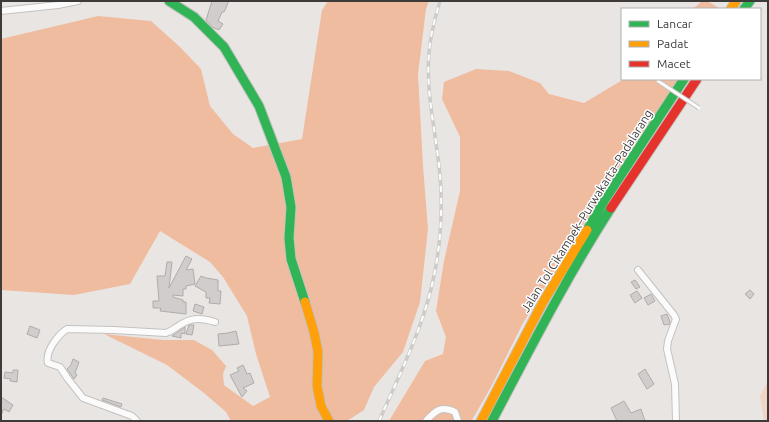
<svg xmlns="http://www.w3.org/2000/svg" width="769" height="422" font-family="Ubuntu,sans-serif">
<rect width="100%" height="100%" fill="#e9e5e3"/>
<path fill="#f2d4c5" d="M 768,381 L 768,421 L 764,421 L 760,396 Z"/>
<path fill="#efbca0" d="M 328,1 L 429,1 L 426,9 L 418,74 L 423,166 L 428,229 L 420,302 L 403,352 L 374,387 L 364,410 L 347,421 L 231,421 L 226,412 L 204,393 L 167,365 L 104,334 L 163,340 L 194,340 L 212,350 L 226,366 L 223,374 L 224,385 L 253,406 L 270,397 L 256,354 L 247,316 L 223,277 L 210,262 L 160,231 L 130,284 L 74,295 L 1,290 L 1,39 L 98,16 L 151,21 L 180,47 L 201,69 L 210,106 L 233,134 L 253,148 L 302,139 L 322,10 Z
M 702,1 L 707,1 L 721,9 L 693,9 Z
M 476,69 L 509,71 L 540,83 L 549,94 L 584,103 L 624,79 L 679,79 L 667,100 L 620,165 L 565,253 L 522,325 L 491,387 L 472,420 L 389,421 L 425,361 L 443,354 L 446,337 L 436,311 L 444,261 L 460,191 L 460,137 L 442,99 L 444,82 Z"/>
<path fill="#d1cdcc" stroke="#afacaa" d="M 212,1 L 229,1 L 224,12 L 222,12 L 218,21 L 223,24 L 219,30 L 212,27 L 206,20 Z
M 186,256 L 192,259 L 186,270 L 193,269 L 195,284 L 186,286 L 186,289 L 183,289 L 183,296 L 173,295 L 173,297 L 183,300 L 183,302 L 186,302 L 186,314 L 160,311 L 161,308 L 153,308 L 153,301 L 159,301 L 157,276 L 165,276 L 167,262 L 172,262 L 169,288 Z
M 201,276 L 206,278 L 218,280 L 218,291 L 221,291 L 220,304 L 209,303 L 210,298 L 206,298 L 206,292 L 195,286 Z
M 635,280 L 640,287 L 636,289 L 631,282 Z
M 750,290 L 754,294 L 750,299 L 745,294 Z
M 637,291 L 642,298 L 635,303 L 630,295 Z
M 651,294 L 655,301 L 648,305 L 644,298 Z
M 195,304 L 204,307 L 202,314 L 193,311 Z
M 667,314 L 670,322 L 670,324 L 664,325 L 661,316 Z
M 189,325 L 194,325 L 192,335 L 186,334 Z
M 30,326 L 40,330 L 37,338 L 27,334 Z
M 185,327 L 185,334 L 181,333 L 181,338 L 172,336 Z
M 236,331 L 239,344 L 219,346 L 218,334 L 228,333 Z
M 73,359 L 79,362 L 75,373 L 77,375 L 74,379 L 67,369 L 71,365 Z
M 243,365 L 247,374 L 250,373 L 254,383 L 243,388 L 247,391 L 242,397 L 230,375 L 239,371 L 237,368 Z
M 645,369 L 654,384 L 647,389 L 638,374 Z
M 13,370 L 18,370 L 17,382 L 10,381 L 11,379 L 4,378 L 5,372 L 13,373 Z
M 1,397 L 13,405 L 9,412 L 4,409 L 1,415 Z
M 103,398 L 119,403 L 122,404 L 121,407 L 102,400 Z
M 624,401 L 631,413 L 641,409 L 645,421 L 617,421 L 611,408 Z"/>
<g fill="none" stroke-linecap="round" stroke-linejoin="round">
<defs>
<path id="street" d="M 1,11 L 58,5 L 78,1
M 638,270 L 674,315 L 676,319 L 668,341 L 667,349 L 675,384 L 676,421
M 137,421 L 132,416 L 83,398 L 68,379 L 60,367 L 48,363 C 45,351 58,335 67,329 L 114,330 L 166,333 C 172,331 175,328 180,325 C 192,317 202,318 215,322
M 426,421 C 435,411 441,405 455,412 L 458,421"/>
<path id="fast" d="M 169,1 L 194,17 L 224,47 L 259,106 L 286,177 L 291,207 L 289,238 L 291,259 L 305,302
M 744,9 L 750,1
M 587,230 L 606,198 L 684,79
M 492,421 C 530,349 567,276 611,208"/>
<path id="slow" d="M 731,9 L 736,1
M 305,302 L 314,332 L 318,352 L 317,386 L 321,406 L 329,421
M 481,421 L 543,302 L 587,230"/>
<path id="jam" d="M 611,208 L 697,79"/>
</defs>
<use href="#street" stroke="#c4c2c0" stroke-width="8"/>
<use href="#fast" stroke="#c4c2c0" stroke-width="11"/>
<use href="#slow" stroke="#c4c2c0" stroke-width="11"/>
<use href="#jam" stroke="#c4c2c0" stroke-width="11"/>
<use href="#street" stroke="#fcfbfb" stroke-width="6"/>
<use href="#fast" stroke="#30b455" stroke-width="9"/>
<use href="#slow" stroke="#ff9f0a" stroke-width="9"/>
<use href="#jam" stroke="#e5322d" stroke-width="9"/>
<defs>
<path id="rail" d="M 379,421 C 398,378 420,334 431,289 C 439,257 442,225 441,193 C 440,146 425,100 429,54 C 430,36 435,18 440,1"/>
</defs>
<use href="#rail" stroke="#cccccb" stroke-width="3.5"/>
<use href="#rail" stroke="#fff" stroke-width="2" stroke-dasharray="6" stroke-linecap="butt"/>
<defs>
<path id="lane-bridge" d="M 658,81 L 699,108"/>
</defs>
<use href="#lane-bridge" stroke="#c4c2c0" stroke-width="5" stroke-linecap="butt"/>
<use href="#lane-bridge" stroke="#fcfbfb" stroke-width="3"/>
</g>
<g text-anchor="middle" stroke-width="3" stroke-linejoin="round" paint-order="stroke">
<g font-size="12" fill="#3d3b3a" stroke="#fff">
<text transform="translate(587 211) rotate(-58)" y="4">Jalan Tol Cikampek–Purwakarta–Padalarang</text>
</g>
</g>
<rect width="769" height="422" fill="none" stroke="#3d3b3a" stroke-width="4"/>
<rect x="621" y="8" width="140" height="72" fill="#ffffff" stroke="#b1b1b0"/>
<rect x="629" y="21" width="20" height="6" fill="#30b455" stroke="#b1b1b0"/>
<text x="657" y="28" font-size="12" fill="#3d3b3a">Lancar</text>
<rect x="629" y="41" width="20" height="6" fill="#ff9f0a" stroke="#b1b1b0"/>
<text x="657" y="48" font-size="12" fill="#3d3b3a">Padat</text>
<rect x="629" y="61" width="20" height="6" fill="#e5322d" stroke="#b1b1b0"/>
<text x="657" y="68" font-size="12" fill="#3d3b3a">Macet</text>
</svg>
